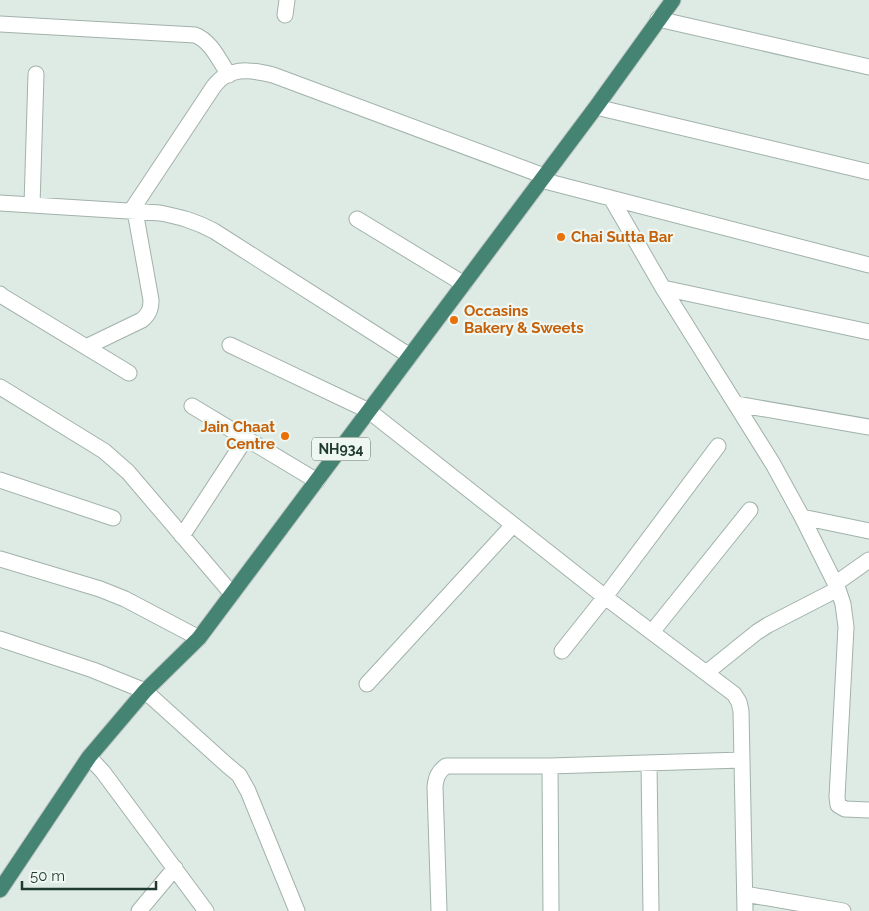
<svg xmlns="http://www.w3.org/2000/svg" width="869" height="911" font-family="Raleway,sans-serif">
<rect width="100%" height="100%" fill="#deeae4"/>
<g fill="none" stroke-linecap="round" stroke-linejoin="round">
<defs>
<path id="minor" d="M 285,15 L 287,0
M 658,19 L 869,67
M 0,24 L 195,35 C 211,41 219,60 229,75
M 596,107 L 869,172
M 541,180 L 869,265
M 611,198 L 663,288 L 773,464 L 802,517 L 838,589 L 843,604 L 846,627 L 837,797 L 838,805 L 845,809 L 869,810
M 0,203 L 160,213 C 181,217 195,221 214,231 L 410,356
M 32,205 L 36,74
M 131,211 L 214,86 C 216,84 219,80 222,78 C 237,67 257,71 273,75 L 544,176
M 357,219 L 464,284
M 663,288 L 869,332
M 0,294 L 2,296 L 129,373
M 230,345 L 369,411 L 605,597 L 734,694 L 739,702 L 741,711 L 745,911
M 86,347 L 142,320 C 149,314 151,309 151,300 L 135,211
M 0,387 L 104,451 L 128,472 L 232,594
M 736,404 L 869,427
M 192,406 L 317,481
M 0,480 L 113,518
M 802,517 L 869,531
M 182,536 L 246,438
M 0,559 L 100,589 L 125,599 L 199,638
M 835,584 L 869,560
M 652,632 L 750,510
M 0,639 L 93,670 L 145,691 L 227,765 L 239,775 L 248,791 L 297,911
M 562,651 L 605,597 L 718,446
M 706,673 L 757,632 L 768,625 L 838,589
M 367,684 L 513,525
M 89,757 L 103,772 L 206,911
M 649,763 L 651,911
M 550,766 L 551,911
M 745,894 L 843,911
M 139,911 L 175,868
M 439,911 L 435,787 C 436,777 438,772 446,766 L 550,766 L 742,760"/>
<path id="trunk" d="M 0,890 L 89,757 L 145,691 L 199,638 L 596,107 L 673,0"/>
</defs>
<use href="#minor" stroke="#a1b2ab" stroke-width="17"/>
<use href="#trunk" stroke="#bcc4c1" stroke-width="17"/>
<use href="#minor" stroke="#fff" stroke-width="15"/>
<use href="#trunk" stroke="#458472" stroke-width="15"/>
</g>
<g fill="#e8710a" stroke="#eef7f2" stroke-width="2">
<circle cx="561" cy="237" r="5"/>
<circle cx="454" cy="320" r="5"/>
<circle cx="285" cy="436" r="5"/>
</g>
<g text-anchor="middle" stroke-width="4.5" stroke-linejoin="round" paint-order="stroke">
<rect fill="#eef7f2" stroke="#5d736b" stroke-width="1" x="312" y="437.5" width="58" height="23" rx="4"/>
<g font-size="14" font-weight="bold" fill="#1f3a31">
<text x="341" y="454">NH934</text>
</g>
<g font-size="15" font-weight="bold" fill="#c56008" stroke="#eef7f2" text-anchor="start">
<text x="571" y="242">Chai Sutta Bar</text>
<text x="464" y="316">Occasins<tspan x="464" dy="17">Bakery &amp; Sweets</tspan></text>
<text x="275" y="432" text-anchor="end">Jain Chaat<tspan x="275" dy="17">Centre</tspan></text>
</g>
</g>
<path d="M22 881v8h134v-8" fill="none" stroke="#1f3a31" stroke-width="2.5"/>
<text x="30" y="881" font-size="15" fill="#1f3a31" stroke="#eef7f2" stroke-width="4" paint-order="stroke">50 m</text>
</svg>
